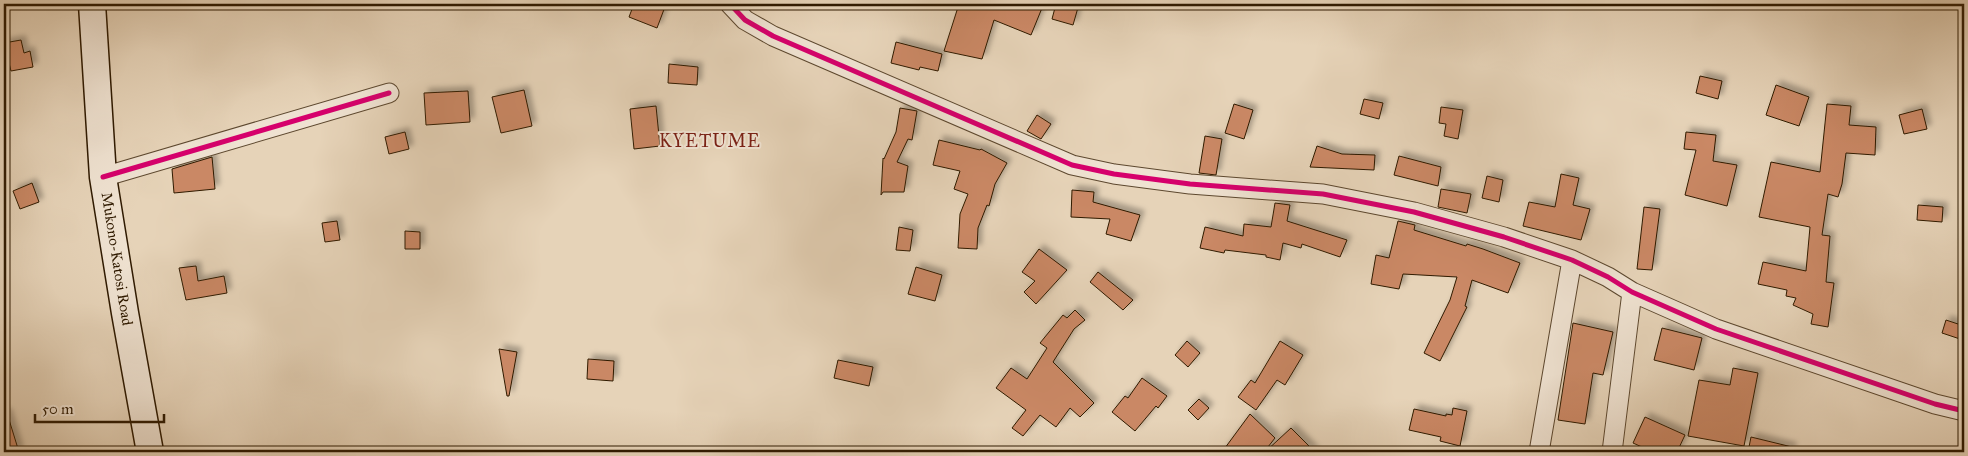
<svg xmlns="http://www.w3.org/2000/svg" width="1968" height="456" font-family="'IM FELL Great Primer',serif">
<defs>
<filter id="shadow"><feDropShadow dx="4.5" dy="-4.5" stdDeviation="2.5" flood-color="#0004"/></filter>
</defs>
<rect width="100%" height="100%" fill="#e6d3b8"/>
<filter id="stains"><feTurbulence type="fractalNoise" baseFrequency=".004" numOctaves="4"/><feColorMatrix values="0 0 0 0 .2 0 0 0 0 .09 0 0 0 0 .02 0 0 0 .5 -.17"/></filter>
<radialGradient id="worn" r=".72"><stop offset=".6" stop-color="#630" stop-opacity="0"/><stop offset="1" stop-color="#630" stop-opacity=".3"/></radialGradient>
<path fill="#ca8865" stroke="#2f1a01" filter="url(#shadow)" d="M 634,4 L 666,4 L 657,28 L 629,17 Z
M 959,4 L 1033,4 L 1042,8 L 1031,35 L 994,20 L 982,59 L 944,51 Z
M 1056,4 L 1079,4 L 1073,25 L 1052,19 Z
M 21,40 L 24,53 L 30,51 L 33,67 L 11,71 L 4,43 Z
M 896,42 L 942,54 L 938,71 L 920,67 L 919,70 L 891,63 Z
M 669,64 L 698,67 L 697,85 L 668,83 Z
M 1700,76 L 1722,81 L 1718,99 L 1696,93 Z
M 1776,85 L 1809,97 L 1799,126 L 1766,115 Z
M 524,90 L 532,126 L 501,133 L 492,97 Z
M 468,91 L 470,122 L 426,125 L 424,93 Z
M 1364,99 L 1383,103 L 1379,119 L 1360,114 Z
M 1234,104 L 1253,110 L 1244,139 L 1225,133 Z
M 1827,104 L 1851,106 L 1849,125 L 1876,127 L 1875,155 L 1846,153 L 1842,184 L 1838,197 L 1828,194 L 1822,235 L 1830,236 L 1826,282 L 1834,283 L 1828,327 L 1811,324 L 1813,314 L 1793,305 L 1796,298 L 1786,296 L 1787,290 L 1758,284 L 1763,262 L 1806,271 L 1810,227 L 1759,217 L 1771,162 L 1820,172 Z
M 656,106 L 660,146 L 634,149 L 630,109 Z
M 1441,107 L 1463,110 L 1458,139 L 1444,136 L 1446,124 L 1439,123 Z
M 900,108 L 917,111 L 912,140 L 908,139 L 897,162 L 908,166 L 904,192 L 883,192 L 881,195 L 883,158 L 884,159 L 896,132 Z
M 1922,109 L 1927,129 L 1904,134 L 1899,115 Z
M 1037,115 L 1051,124 L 1041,139 L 1027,131 Z
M 405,132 L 409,149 L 389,154 L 385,137 Z
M 1686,132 L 1716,135 L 1713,161 L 1737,165 L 1727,206 L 1685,195 L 1696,150 L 1684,149 Z
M 1205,136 L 1222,139 L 1216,175 L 1199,173 Z
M 939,140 L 980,150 L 981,149 L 1007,163 L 995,184 L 989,206 L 987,205 L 978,228 L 977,249 L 958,248 L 960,214 L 968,194 L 954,189 L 960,171 L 933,165 Z
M 1317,146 L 1342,154 L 1375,155 L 1374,170 L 1310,167 Z
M 1399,156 L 1441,167 L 1438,186 L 1394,175 Z
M 212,157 L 215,189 L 174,193 L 172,169 Z
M 1561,174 L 1579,178 L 1573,205 L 1590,209 L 1581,240 L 1523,226 L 1529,202 L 1555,207 Z
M 1487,176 L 1503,180 L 1499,202 L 1482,198 Z
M 32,183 L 39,202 L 20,209 L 13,191 Z
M 1441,189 L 1471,194 L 1467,213 L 1438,207 Z
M 1072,190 L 1094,192 L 1093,202 L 1140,215 L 1131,241 L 1106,234 L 1110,219 L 1071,217 Z
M 1275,203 L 1290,205 L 1287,221 L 1347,240 L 1340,257 L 1302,244 L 1301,248 L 1283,243 L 1280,260 L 1266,257 L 1266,255 L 1225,250 L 1224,253 L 1200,248 L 1205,227 L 1243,236 L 1244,224 L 1271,227 Z
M 1918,205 L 1943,207 L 1942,222 L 1917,220 Z
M 1644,207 L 1660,209 L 1652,270 L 1637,269 Z
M 337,221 L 340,240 L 325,242 L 322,223 Z
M 1398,221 L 1415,225 L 1414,230 L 1466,246 L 1467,244 L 1483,249 L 1520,263 L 1508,293 L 1472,280 L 1465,306 L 1467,307 L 1440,361 L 1424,353 L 1450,300 L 1457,277 L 1403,274 L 1399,289 L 1371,284 L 1376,255 L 1389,258 Z
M 899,227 L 913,230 L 910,251 L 896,250 Z
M 405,231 L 420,232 L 420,249 L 405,249 Z
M 1039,249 L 1067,270 L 1036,304 L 1024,292 L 1035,281 L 1022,272 Z
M 196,266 L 198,281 L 224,276 L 227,293 L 186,300 L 179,268 Z
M 916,267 L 942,275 L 935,301 L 908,294 Z
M 1098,272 L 1133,300 L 1123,310 L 1090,282 Z
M 1075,310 L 1085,320 L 1074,329 L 1053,362 L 1094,403 L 1080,417 L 1070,408 L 1056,427 L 1040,415 L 1023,436 L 1012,428 L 1026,410 L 996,388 L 1011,368 L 1027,379 L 1047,348 L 1040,343 L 1063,315 L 1067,318 Z
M 1946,320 L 1964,326 L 1960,339 L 1942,333 Z
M 1573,323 L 1613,332 L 1603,375 L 1593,373 L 1585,424 L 1558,420 Z
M 1662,328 L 1702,338 L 1694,370 L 1654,360 Z
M 1187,341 L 1200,353 L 1188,367 L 1175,355 Z
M 1280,341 L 1303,355 L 1285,385 L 1277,380 L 1256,410 L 1238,397 L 1251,380 L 1255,383 Z
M 499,349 L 517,352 L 509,396 L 507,396 Z
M 588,359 L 614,361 L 613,381 L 587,379 Z
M 838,360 L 873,367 L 869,386 L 834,378 Z
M 1733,368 L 1758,373 L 1744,446 L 1688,436 L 1699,380 L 1730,385 Z
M 1142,378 L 1167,396 L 1158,408 L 1156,406 L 1135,431 L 1112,412 L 1125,396 L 1128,398 Z
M 1199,399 L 1209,408 L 1198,420 L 1188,410 Z
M 1453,408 L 1467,411 L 1460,446 L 1440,441 L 1441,437 L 1409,430 L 1414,409 L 1446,416 L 1446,414 L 1452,415 Z
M 4,413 L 7,413 L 19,452 L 4,452 Z
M 1250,414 L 1275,438 L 1264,452 L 1222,452 Z
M 1645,417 L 1685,435 L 1677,452 L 1653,452 L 1633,443 Z
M 1291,428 L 1315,452 L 1265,452 Z
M 1751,437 L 1792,447 L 1791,452 L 1748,452 Z"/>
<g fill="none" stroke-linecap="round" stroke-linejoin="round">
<defs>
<path id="minor" d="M 730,4 L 745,20 L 773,36 L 1072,165 L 1114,174 L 1190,184 L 1323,194 L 1414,212 L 1504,237 L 1572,260 L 1608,277 L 1632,292 L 1716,329 L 1935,404 L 1964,411
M 103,177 L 389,93
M 1539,452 L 1572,260
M 1612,452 L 1632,292"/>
<path id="secondary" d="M 92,4 L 103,177 L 125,313 L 150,452"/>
</defs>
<use href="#minor" stroke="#5d482f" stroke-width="21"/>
<use href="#secondary" stroke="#2f1a01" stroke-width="29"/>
<use href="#minor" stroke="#efe2d1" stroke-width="19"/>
<use href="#secondary" stroke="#efe2d1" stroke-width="26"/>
<defs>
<path id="cycleway" d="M 730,4 L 745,20 L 773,36 L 1072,165 L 1114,174 L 1190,184 L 1323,194 L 1414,212 L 1504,237 L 1572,260 L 1608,277 L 1632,292 L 1716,329 L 1935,404 L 1964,411
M 103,177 L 389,93"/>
</defs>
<use href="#cycleway" stroke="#efe2d1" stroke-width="8"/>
<use href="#cycleway" stroke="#d6006c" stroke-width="5"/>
</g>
<g text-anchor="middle" stroke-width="4" stroke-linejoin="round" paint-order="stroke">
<g font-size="15" fill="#2f1a01" stroke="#efe2d1">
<text transform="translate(117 259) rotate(81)" y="5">Mukono-Katosi Road</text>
</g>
<g font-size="18" letter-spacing="1" fill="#7a1f14" stroke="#efe2d1">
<text x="710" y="147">KYETUME</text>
</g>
</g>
<rect width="1968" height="456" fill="none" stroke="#e6d3b8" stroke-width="20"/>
<rect x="5" y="5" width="1958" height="446" fill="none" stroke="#2f1a01" stroke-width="2.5"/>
<rect x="10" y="10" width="1948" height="436" fill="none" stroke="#2f1a01"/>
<path d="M35 414v8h129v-8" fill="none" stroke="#2f1a01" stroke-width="2.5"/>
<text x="42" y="414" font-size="15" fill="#2f1a01" stroke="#efe2d1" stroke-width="4" paint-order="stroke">50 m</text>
<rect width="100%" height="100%" filter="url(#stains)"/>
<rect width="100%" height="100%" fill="url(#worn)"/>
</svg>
